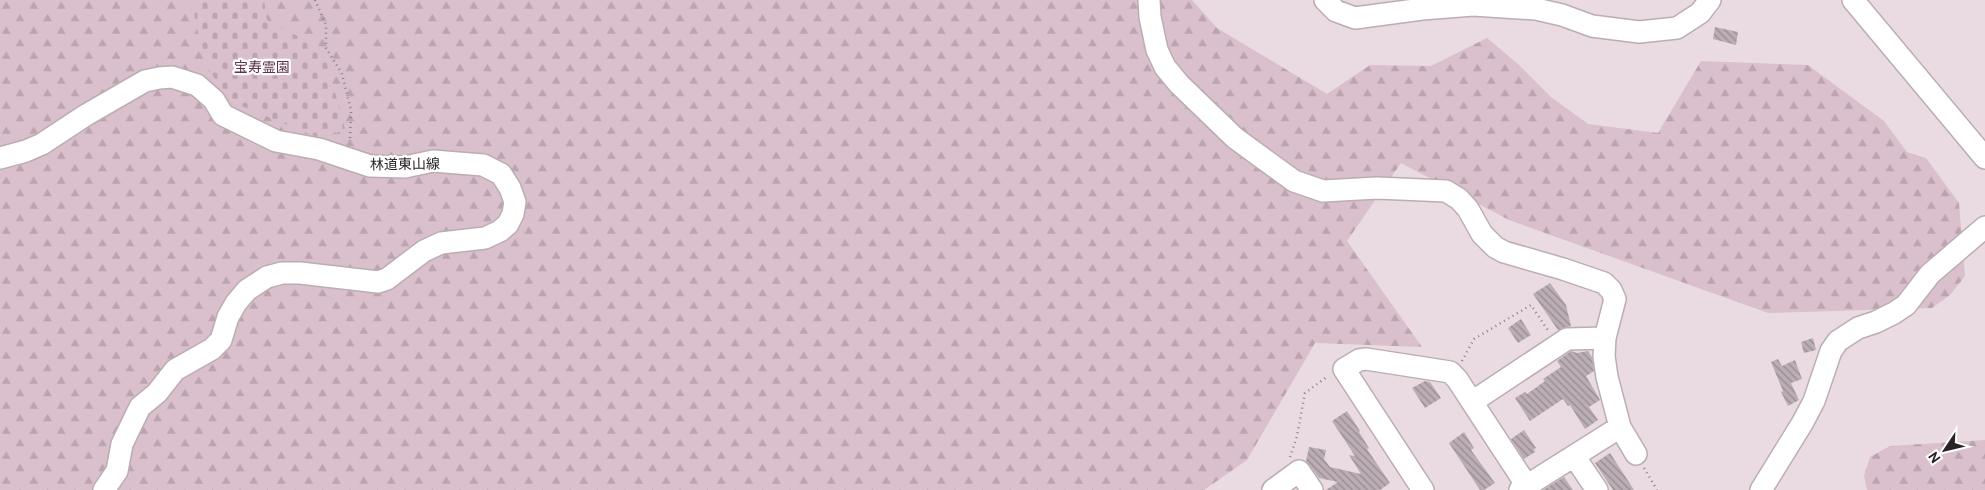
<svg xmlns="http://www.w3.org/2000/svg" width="1985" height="490" font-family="Overpass,'Noto Sans JP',sans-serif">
<defs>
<pattern id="forest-firs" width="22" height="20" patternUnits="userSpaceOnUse" patternTransform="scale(1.25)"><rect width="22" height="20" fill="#dabfcc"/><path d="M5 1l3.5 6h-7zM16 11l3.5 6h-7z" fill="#bba4af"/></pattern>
<pattern id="cemetery-stones" width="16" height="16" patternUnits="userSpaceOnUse" patternTransform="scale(1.25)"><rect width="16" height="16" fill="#dabfcc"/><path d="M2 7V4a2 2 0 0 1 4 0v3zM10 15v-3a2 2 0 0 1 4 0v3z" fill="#bba4af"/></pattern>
<pattern id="building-back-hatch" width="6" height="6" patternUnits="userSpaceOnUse" patternTransform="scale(1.25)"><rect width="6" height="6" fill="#baadb3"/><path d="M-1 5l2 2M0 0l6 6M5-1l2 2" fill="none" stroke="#978c91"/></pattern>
</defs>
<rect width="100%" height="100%" fill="#eadbe2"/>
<path fill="url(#forest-firs)" d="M 0,0 L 1192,0 L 1217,28 L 1327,94 L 1370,65 L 1431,66 L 1487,38 L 1518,64 L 1551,97 L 1588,124 L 1658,133 L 1701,61 L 1808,65 L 1884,121 L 1907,152 L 1926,158 L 1959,203 L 1965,276 L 1950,295 L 1932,308 L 1768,313 L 1509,220 L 1401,163 L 1347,241 L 1422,347 L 1315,343 L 1247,460 L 1204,490 L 0,490 Z
M 1985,440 L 1985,490 L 1867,490 L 1864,476 L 1870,457 L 1890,446 Z"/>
<path fill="url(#cemetery-stones)" d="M 194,0 L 264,0 L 267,20 L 301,38 L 327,63 L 345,129 L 322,139 L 232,102 L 210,72 L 195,22 Z"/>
<path fill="url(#building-back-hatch)" d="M 1715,27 L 1738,32 L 1736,45 L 1713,39 Z
M 1550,283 L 1566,305 L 1571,326 L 1558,330 L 1533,294 Z
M 1521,319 L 1531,335 L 1518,343 L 1508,328 Z
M 1813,338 L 1816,350 L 1804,353 L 1801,342 Z
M 1571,351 L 1577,353 L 1588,351 L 1592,357 L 1594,371 L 1586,376 L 1600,400 L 1589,407 L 1598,420 L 1585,429 L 1570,405 L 1568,406 L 1563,399 L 1530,421 L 1515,398 L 1525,392 L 1527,394 L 1545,381 L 1543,379 L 1561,367 L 1557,361 Z
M 1778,359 L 1782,366 L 1795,360 L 1802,379 L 1791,383 L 1799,400 L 1788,406 L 1781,392 L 1783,391 L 1771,362 Z
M 1425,381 L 1430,382 L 1441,398 L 1425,408 L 1412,388 Z
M 1347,411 L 1360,431 L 1359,432 L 1369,448 L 1367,449 L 1390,483 L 1380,490 L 1326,490 L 1338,482 L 1319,478 L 1306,461 L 1309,447 L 1326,450 L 1324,459 L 1330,467 L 1361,474 L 1349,455 L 1355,456 L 1332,421 Z
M 1524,430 L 1536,448 L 1534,449 L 1535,452 L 1524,459 L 1511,439 Z
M 1464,432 L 1474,448 L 1471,450 L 1495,483 L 1484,490 L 1480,490 L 1449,443 Z
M 1610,453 L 1625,476 L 1634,490 L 1613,490 L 1595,463 Z
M 1564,477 L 1573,490 L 1543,490 Z"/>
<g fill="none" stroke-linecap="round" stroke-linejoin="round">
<defs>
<path id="minor" d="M 1149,0 L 1150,17 L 1157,50 L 1165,67 L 1179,84 L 1235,138 L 1294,181 L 1323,191 L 1377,188 L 1446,191 L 1459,199 L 1468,209 L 1482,234 L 1495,247 L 1504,252 L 1563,269 L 1604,283 L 1611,290 L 1615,299 L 1605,338 L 1604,356 L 1607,377 L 1620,427 L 1636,454
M 1325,0 L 1336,11 L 1355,18 L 1422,9 L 1473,5 L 1536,9 L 1562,15 L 1592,26 L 1639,32 L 1677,28 L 1700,13 L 1710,0
M 1853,0 L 1985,158
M 0,158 L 26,151 L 42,144 L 86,115 L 145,81 L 159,78 L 172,77 L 197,85 L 214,100 L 223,115 L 276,141 L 319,149 L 370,166 L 405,167 L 433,161 L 483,165 L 501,174 L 510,188 L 515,202 L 513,214 L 508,224 L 500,231 L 485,238 L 441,243 L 424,251 L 387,279 L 378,282 L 300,273 L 282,273 L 267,277 L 247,290 L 236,303 L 228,317 L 221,340 L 212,349 L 175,370 L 157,393 L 140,407 L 122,444 L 117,471 L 104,490
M 1472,402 L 1567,339 L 1605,338
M 1574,456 L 1620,427
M 1273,490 L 1299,471 L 1312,490
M 1423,490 L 1344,369 L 1359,360 L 1366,359 L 1450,372 L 1457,379 L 1527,486
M 1520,490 L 1574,456 L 1597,490
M 1761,490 L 1803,422 L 1814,401 L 1831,351 L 1838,341 L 1858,328 L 1876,322 L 1894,313 L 1906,305 L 1930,274 L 1985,227"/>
</defs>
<use href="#minor" stroke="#bbadb3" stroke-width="24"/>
<path stroke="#8b8186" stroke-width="2.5" stroke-dasharray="1 4" stroke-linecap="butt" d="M 315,0 L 326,25 L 326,48 L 342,74 L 351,110 L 350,141
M 1462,361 L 1474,339 L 1531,305 L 1549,332
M 1290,457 L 1297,436 L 1305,393 L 1328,376
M 1644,468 L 1657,490"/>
<use href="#minor" stroke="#fff" stroke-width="21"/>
</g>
<g text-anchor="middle" stroke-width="4.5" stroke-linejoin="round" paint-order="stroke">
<g font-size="14" fill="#60324b" stroke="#fff">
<text x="262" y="72">宝寿霊園</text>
</g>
<g font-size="14" fill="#292326" stroke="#fff">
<text transform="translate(405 164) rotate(-1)" y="5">林道東山線</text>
</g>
</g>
<g transform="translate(1945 450) rotate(235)" stroke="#ffffff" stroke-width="4" paint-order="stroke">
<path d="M0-4L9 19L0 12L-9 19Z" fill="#292326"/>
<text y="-8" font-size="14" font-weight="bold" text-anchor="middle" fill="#292326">N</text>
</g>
</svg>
